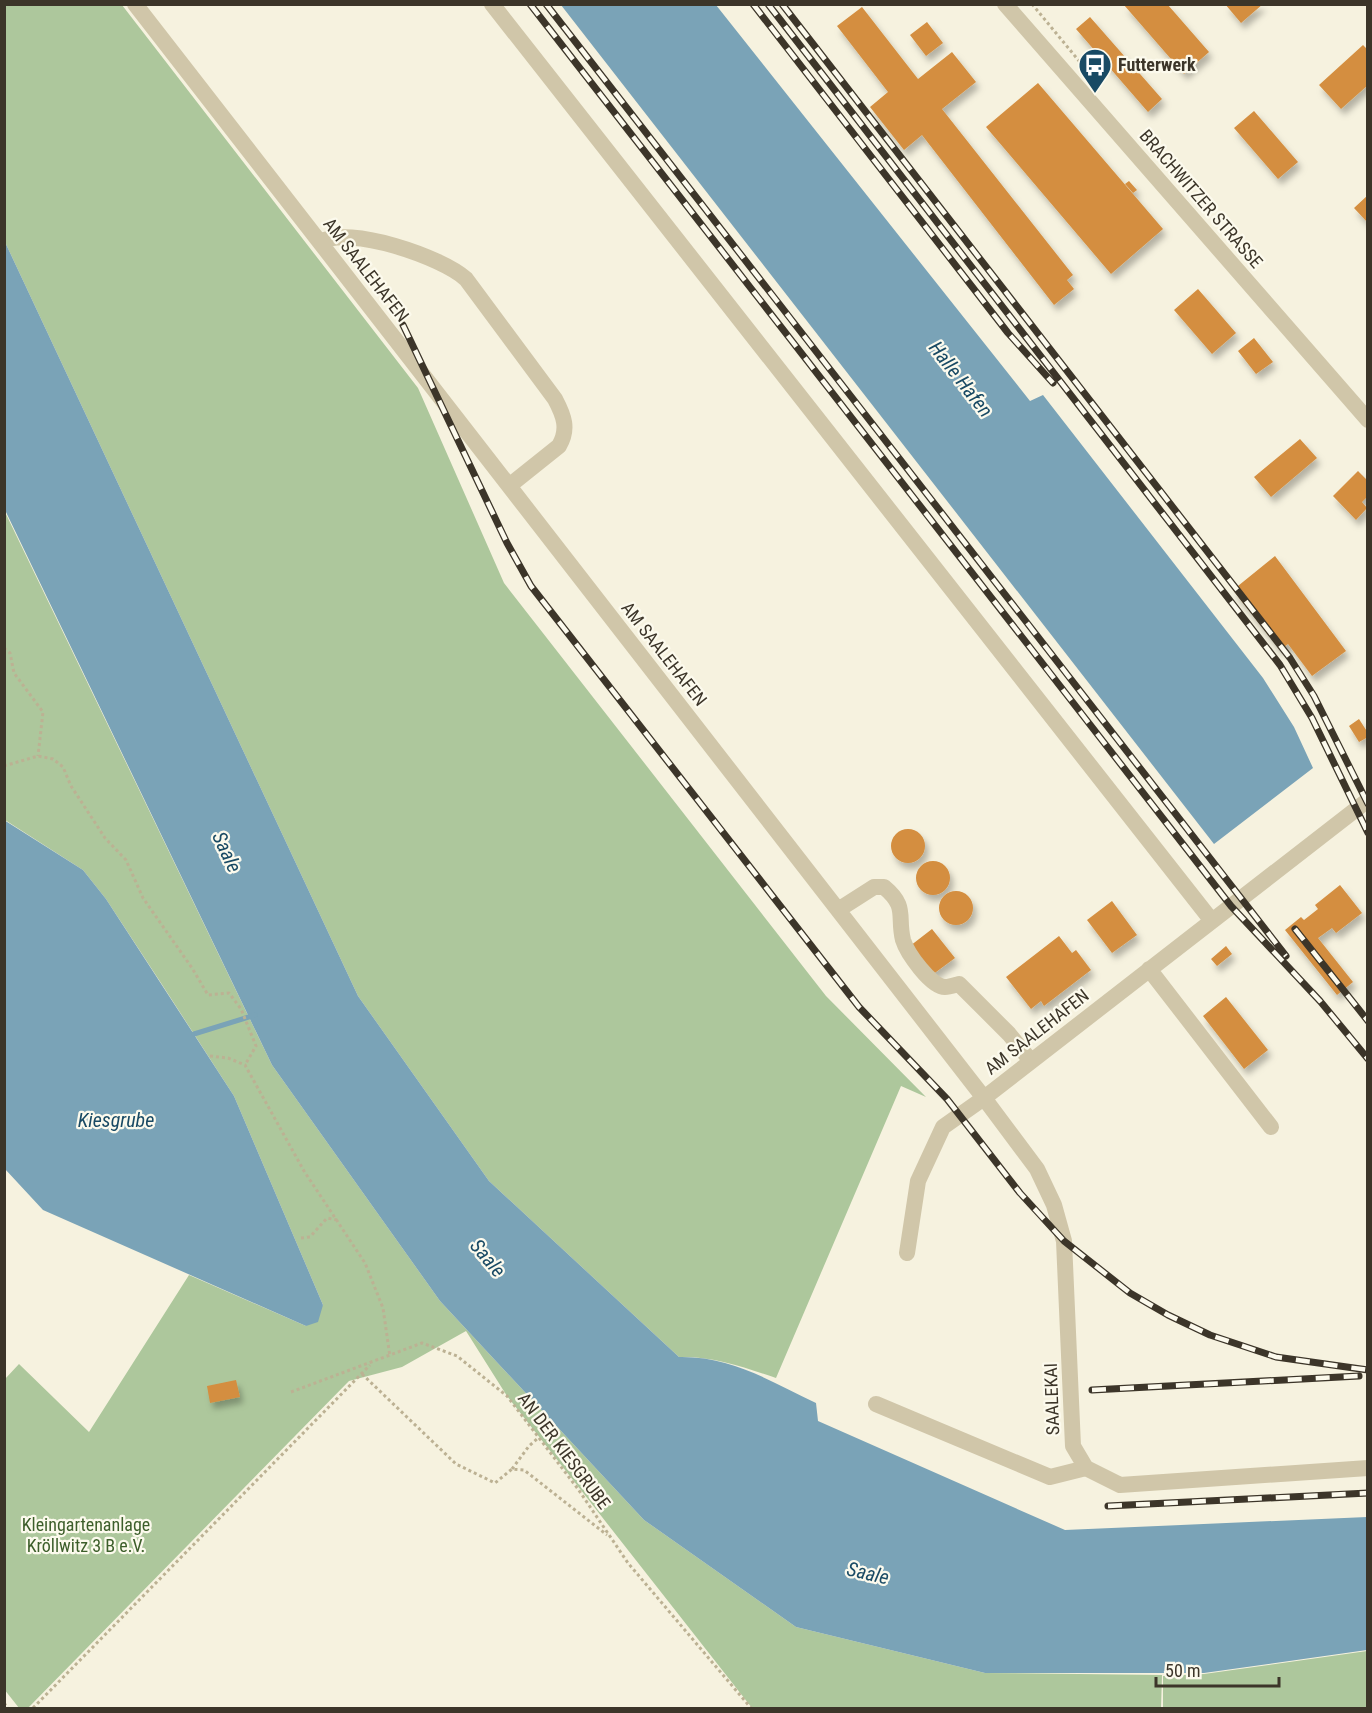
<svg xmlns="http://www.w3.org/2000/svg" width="1372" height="1713" font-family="'Roboto Condensed',sans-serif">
<defs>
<filter id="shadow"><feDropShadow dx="3.5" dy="6" stdDeviation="3" flood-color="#0004"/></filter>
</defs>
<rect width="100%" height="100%" fill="#f6f2df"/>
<path fill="#adc79c" d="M 4,5 L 122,5 L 418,388 L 504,583 L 826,996 L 926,1097 L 901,1086 L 776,1378 C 743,1367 714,1356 679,1357 L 489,1181 L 358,996 L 5,242 Z
M 4,510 L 272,1065 L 440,1301 L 644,1520 L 796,1627 L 985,1673 L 1162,1675 L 1161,1708 L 752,1708 L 507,1396 L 466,1331 L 402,1367 L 349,1381 L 28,1708 L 19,1708 L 4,1689 L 5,1379 L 19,1364 L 89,1432 L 189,1275 L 306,1326 L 323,1305 L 234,1096 L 161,983 L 106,899 L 83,870 L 5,820 Z
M 1367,1651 L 1367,1708 L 1163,1708 L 1163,1676 L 1204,1674 Z"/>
<path fill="#7aa3b7" d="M 561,5 L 716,5 L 1030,401 L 1043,395 L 1263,678 L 1294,727 L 1313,768 L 1214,844 Z
M 5,242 L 358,996 L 489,1181 L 679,1357 C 732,1356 769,1381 816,1403 L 818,1421 L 1065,1530 L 1367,1517 L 1367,1650 L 1204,1673 L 985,1673 L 796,1627 L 644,1520 L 440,1301 L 272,1065 L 5,510 Z
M 4,820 L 83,870 L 106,899 L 234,1096 L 323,1305 L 318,1322 L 306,1326 L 43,1210 L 5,1169 Z"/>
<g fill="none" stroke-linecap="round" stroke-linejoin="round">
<path stroke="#7aa3b7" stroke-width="5" d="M 194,1034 L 255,1015"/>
</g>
<path fill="#d48e3f" filter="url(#shadow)" d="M 1225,4 L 1263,4 L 1241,23 Z
M 1124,5 L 1168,5 L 1209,52 L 1184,74 Z
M 862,7 L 918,79 L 952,52 L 976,82 L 942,109 L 1073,275 L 1067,280 L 1074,289 L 1054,305 L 922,135 L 904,150 L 870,107 L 888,92 L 837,26 Z
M 1090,17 L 1162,99 L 1148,112 L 1076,29 Z
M 927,22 L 943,43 L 926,56 L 910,35 Z
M 1363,45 L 1368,50 L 1368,85 L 1341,109 L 1319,85 Z
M 1038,83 L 1163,229 L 1111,274 L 986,127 Z
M 1254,111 L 1298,162 L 1278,179 L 1234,128 Z
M 1129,181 L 1137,190 L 1133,193 L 1125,184 Z
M 1368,195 L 1368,223 L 1354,208 Z
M 1198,289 L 1236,333 L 1212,354 L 1174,310 Z
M 1254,338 L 1273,362 L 1256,374 L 1238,351 Z
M 1300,439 L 1317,458 L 1271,497 L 1254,477 Z
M 1358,471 L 1368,481 L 1368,496 L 1362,502 L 1367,508 L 1356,520 L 1333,496 Z
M 1275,556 L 1346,651 L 1312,676 L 1288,644 L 1280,650 L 1233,590 Z
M 1359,719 L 1368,733 L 1368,737 L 1359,742 L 1349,726 Z
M891 846a17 17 0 1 1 34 0a17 17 0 1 1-34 0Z
M916 878a17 17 0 1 1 34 0a17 17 0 1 1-34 0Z
M 1340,885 L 1362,913 L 1336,933 L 1332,928 L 1318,938 L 1353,982 L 1337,995 L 1285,930 L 1301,917 L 1304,920 L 1318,909 L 1315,905 Z
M939 908a17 17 0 1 1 34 0a17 17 0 1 1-34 0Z
M 1112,901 L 1137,935 L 1112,953 L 1087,920 Z
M 932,929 L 955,958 L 932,975 L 910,946 Z
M 1059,936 L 1072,953 L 1076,950 L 1091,970 L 1044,1006 L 1041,1001 L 1031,1009 L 1006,977 Z
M 1226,946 L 1232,954 L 1217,966 L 1211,959 Z
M 1226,997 L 1268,1050 L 1244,1069 L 1203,1016 Z
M 236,1380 L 240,1397 L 210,1403 L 207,1386 Z"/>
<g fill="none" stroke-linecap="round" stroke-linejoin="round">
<path stroke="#bcb193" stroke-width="3" stroke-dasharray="3 3" stroke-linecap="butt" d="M 1032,4 L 1089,73
M 4,648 L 10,653 L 14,673 L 43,712 L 38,756
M 4,766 L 38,756 L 53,759 L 63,767 L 71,786 L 105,838 L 126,860 L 143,898 L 192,968 L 208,995 L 229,993 L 241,1009 L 256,1046 L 245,1065
M 210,1056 L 228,1058 L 245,1065 L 304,1171 L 365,1263 L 383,1308 L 390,1357
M 301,1238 L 310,1237 L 327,1218 L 337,1220
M 362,1374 L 456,1464 L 495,1483 L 512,1469 L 524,1470 L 607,1535
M 291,1392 L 422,1343 L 457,1356 L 507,1396 L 578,1489 L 628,1563 L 751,1708
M 512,1469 L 529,1446 L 538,1438
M 4,1703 L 8,1708
M 33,1708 L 370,1365"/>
<path stroke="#d0c6a9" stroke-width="16" d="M 135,4 L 984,1098 L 1368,800
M 492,4 L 1212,921
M 1005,4 L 1368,420
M 320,242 C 349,225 442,257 466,279 L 555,399 C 564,416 569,429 559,446 L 509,486
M 838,910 L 874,887 L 884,887 C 908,907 897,916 903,940 C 907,953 931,987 945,987 C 950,987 955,985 959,984 L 1009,1034 L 1031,1061
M 1149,969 L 1271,1127
M 907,1253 L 918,1181 L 943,1127 L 984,1098 L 1037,1169 L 1054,1205 L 1064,1241 L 1073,1446 L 1086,1468 L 1120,1485 L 1368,1468
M 876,1404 L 1050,1477 L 1086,1468"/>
<defs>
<path id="rail" d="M 530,4 L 1231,906 L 1320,1001 L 1368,1059
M 546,4 L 1286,956
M 753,4 L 1008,333 L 1053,383
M 768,4 L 1280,665 L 1312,718 L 1368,833
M 782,4 L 1290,658 L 1314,696 L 1368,804
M 403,325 L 507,543 L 531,586 L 859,1007 L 947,1099 L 1020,1193 L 1064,1241 L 1130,1293 L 1168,1315 L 1210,1335 L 1276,1357 L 1368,1370
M 1295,929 L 1368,1021
M 1092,1390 L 1359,1376
M 1108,1506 L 1368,1493"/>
</defs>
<use href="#rail" stroke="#3c3529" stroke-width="7"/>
<use href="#rail" stroke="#fcfaed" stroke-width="4.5" stroke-dasharray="14" stroke-linecap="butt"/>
</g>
<defs>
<symbol id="bus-pin" viewBox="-11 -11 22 30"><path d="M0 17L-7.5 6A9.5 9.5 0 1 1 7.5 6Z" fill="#194a64" stroke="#fcfaed"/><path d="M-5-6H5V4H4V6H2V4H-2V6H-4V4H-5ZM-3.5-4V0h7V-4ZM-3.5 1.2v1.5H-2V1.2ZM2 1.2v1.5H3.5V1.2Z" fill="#fff"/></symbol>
</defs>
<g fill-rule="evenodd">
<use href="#bus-pin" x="1076" y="46" width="38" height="52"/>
</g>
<g text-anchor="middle" stroke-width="4.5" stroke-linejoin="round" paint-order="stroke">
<g font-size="18" font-weight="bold" fill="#3c3529" stroke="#fcfaed" text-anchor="start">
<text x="1118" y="71">Futterwerk</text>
</g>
<g font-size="18" fill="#3c3529" stroke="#fcfaed">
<text transform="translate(1201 199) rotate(49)" y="6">BRACHWITZER STRASSE</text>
<text transform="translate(366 270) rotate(52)" y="6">AM SAALEHAFEN</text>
<text transform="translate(664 654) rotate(52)" y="6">AM SAALEHAFEN</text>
<text transform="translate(1037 1032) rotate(-38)" y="6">AM SAALEHAFEN</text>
<text transform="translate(1052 1399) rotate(-92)" y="6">SAALEKAI</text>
<text transform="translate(564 1451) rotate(53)" y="6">AN DER KIESGRUBE</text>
</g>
<g font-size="18" fill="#3c5e2a" stroke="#fcfaed">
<text x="86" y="1531">Kleingartenanlage<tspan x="86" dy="21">Kröllwitz 3 B e.V.</tspan></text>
</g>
<g font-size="20" font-style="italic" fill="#194a64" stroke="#fcfaed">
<text transform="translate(961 379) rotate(52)" y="7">Halle Hafen</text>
<text transform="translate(227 852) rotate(65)" y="7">Saale</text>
<text x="116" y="1127">Kiesgrube</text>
<text transform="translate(488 1258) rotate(50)" y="7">Saale</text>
<text transform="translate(868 1573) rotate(13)" y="7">Saale</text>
</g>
</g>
<rect width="1372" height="1713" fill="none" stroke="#3c3529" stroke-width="12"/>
<path d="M1156 1677v9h123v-9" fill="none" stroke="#3c3529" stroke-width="3"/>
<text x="1165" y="1677" font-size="18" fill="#3c3529" stroke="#fcfaed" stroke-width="4.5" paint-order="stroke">50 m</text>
</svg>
